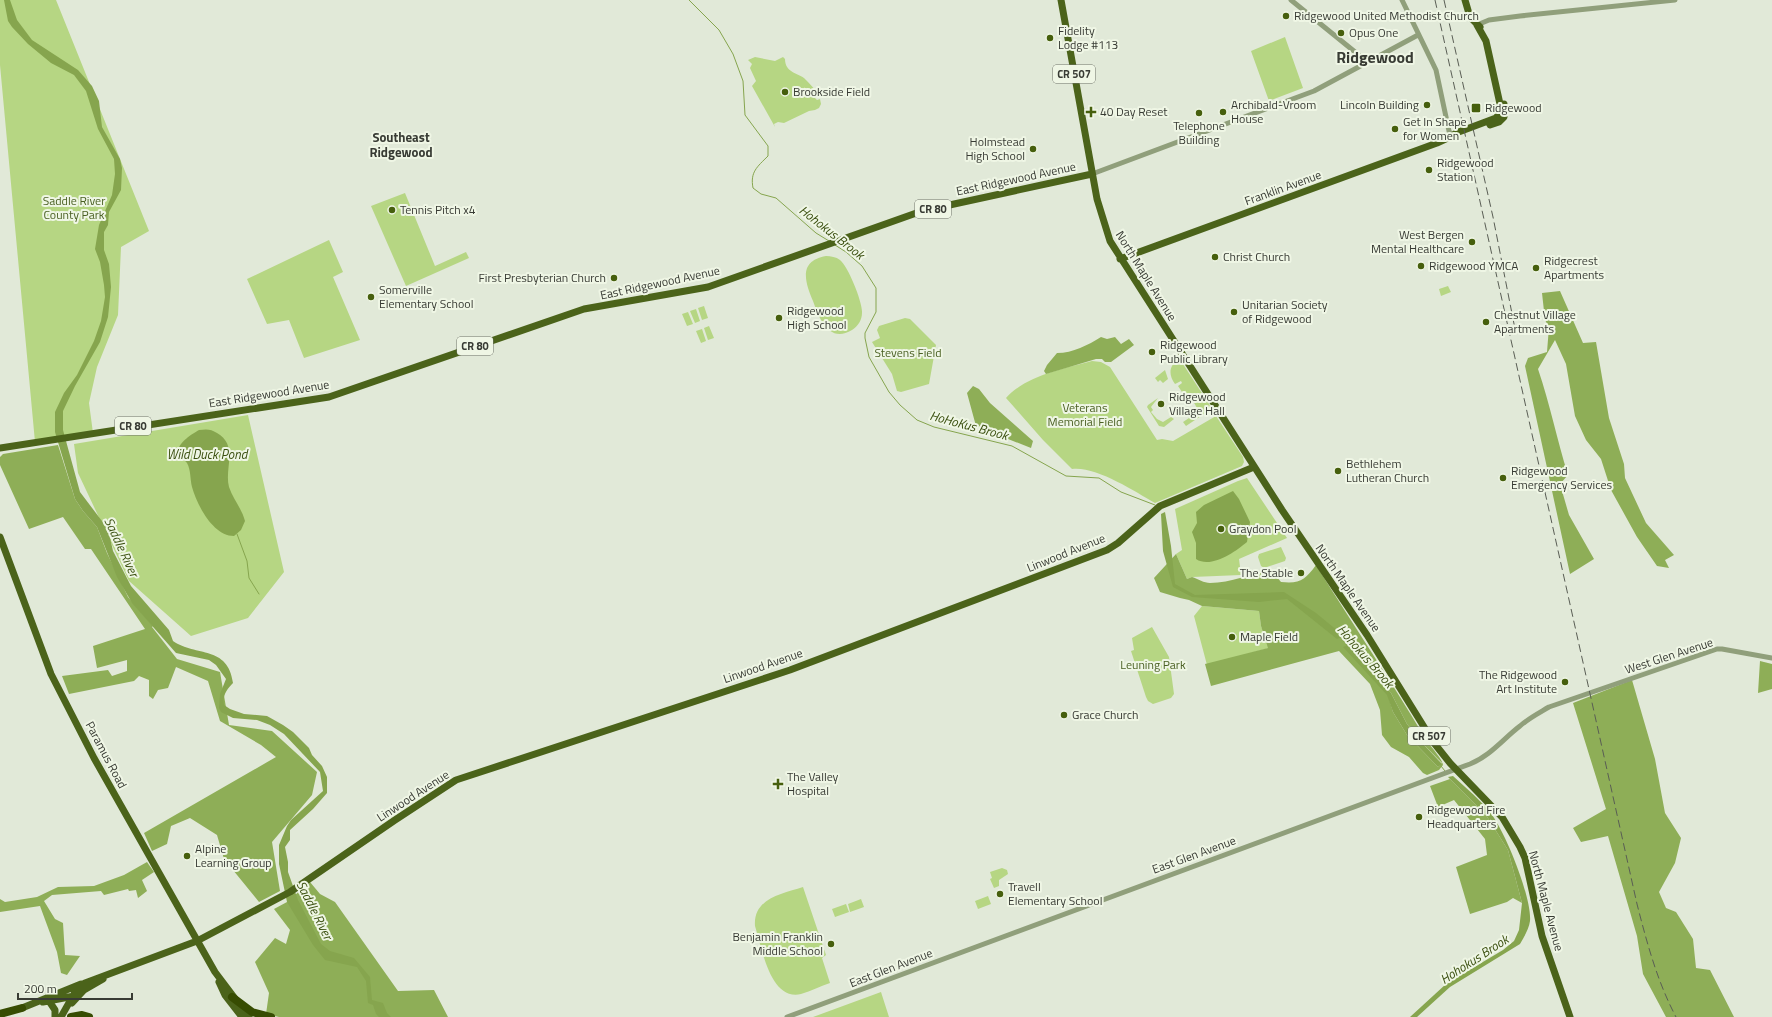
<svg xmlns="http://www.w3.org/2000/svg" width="1772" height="1017" font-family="'Titillium Web',sans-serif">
<rect width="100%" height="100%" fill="#e1e9d8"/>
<path fill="#b6d683" d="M 0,0 L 56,0 L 149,231 L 121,247 L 118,315 L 97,367 L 89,403 L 93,433 L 35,442 L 0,65 Z
M 1285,37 L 1303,88 L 1269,101 L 1251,51 Z
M 755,57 L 775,61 L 783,57 L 785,59 C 785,72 797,73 804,78 C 808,82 812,86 815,90 L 813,93 L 814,97 L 817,100 L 820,99 L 821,104 L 819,108 L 815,110 L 809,111 L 784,123 L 778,122 L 774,124 L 775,127 L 752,86 L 756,81 L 750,68 L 752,64 L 748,60 Z
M 405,193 L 435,266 L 466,252 L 469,258 L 406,286 L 371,206 Z
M 329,240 L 343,272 L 333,277 L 360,340 L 304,358 L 289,320 L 267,324 L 247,279 Z
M 826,256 C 831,256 836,257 840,260 C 848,266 863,303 862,313 C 862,320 858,326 852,330 C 829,344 819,318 813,301 C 805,282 798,261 826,256 Z
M 1448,286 L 1451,292 L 1441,296 L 1439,289 Z
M 704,306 L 708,318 L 702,320 L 698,308 Z
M 696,309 L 700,321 L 695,323 L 690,311 Z
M 688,312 L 693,324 L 687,326 L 682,314 Z
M 905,318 L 910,319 L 936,345 L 929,384 L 901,392 L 897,391 L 892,374 L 872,342 L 880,338 L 877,330 L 879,326 Z
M 709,326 L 714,338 L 708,340 L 704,328 Z
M 702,329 L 706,341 L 701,343 L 696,331 Z
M 1179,358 L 1211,407 L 1210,410 L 1186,426 L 1183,422 L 1198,412 L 1197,408 L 1189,394 L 1184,395 L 1178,386 L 1182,383 L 1181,381 L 1175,384 C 1168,374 1169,366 1179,358 Z
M 1092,361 L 1101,362 L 1110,367 L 1157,440 L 1162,439 L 1173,441 L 1216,416 L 1243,457 L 1244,462 L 1242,466 L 1155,503 C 1134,491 1096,466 1072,469 L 1043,440 L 1006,398 C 1027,375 1063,369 1092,361 Z
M 1165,370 L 1168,379 L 1163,383 L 1160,380 L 1158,382 L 1155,378 Z
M 1158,398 L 1151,407 L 1153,410 L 1151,412 L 1157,419 L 1163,422 L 1171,417 L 1174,419 L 1164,427 L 1159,426 L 1147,407 L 1148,405 Z
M 248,415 L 284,572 L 248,618 L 191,636 L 129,581 L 78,473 L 74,444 Z
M 1247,478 L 1287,538 L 1239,559 L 1241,575 L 1192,577 L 1187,579 L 1176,554 L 1182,550 L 1175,509 L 1238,481 Z
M 1281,547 L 1286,558 L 1285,561 L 1264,568 L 1261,566 L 1258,557 L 1259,554 Z
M 1202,606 L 1259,611 L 1261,626 L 1269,648 L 1207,665 L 1194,616 Z
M 1152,627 L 1169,657 L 1174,694 L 1171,698 L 1153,704 L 1148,701 L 1146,697 L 1131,651 L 1134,650 L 1132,638 Z
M 1002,868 L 1007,870 L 1008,874 L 999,880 L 999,886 L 994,888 L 990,879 L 992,878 L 990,872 Z
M 803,887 L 826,955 L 822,958 L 830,983 C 821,986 811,991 801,994 C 770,1001 762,948 755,926 C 753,898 782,894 803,887 Z
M 988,896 L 991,904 L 978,909 L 975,901 Z
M 861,899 L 864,907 L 850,912 L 848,904 Z
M 846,904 L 849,912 L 835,917 L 832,909 Z
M 881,992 L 889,1017 L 813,1017 Z"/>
<path fill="#8eae57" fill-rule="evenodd" d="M 1560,291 L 1583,343 L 1596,342 L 1609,418 L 1624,464 L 1625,478 L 1646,523 L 1674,555 L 1665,560 L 1669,568 L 1657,566 L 1637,537 L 1611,490 L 1601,459 L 1586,440 L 1575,416 L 1566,364 L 1555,340 L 1538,369 C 1550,404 1557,440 1568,475 L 1560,484 L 1569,515 L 1594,559 L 1570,574 L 1525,366 L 1528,358 L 1547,352 L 1549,327 L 1545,320 L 1542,293 Z
M 1101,337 L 1107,339 L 1115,337 L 1121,344 L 1129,339 L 1134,345 L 1111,362 L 1105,362 L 1102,359 L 1096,359 L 1046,374 L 1044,371 L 1047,365 L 1057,353 C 1073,353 1088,345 1101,337 Z
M 973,386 L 979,389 L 990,403 L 1033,441 L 1031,448 L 998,435 L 983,427 L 976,426 L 967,393 Z
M 58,445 L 75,499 L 83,511 L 97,527 L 107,553 L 128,597 L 153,626 L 152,627 L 177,659 L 220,672 L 229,725 L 272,731 L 317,772 L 312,795 L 272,842 L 280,891 L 259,902 L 224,859 L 217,835 L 190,818 L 171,826 L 167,844 L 152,851 L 144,833 L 276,757 L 261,745 L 220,721 L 208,681 L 176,667 L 168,688 L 158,690 L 153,699 L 149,696 L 149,680 L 139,676 L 134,681 L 69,694 L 62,676 L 108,670 L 112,676 L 127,671 L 127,660 L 97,668 L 93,646 L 145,629 L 91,549 L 85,549 L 63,517 L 29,529 L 0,465 L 0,457 L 3,454 Z
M 1176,554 L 1187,579 L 1192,577 C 1198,579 1204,583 1210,583 C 1231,583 1251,573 1272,571 L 1281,582 C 1300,584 1305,580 1316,565 C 1352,623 1390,679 1425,738 C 1429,745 1442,758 1443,765 L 1439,770 L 1427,775 L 1423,773 L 1409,757 L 1391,747 L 1382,735 L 1380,710 L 1370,684 L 1339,651 L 1211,686 L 1205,664 L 1268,648 L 1261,626 L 1259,611 L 1202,606 L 1189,600 L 1180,598 L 1160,592 L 1154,578 ZM 1351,644 L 1391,693 L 1407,724 L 1424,745 L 1442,763 L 1438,767 L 1407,735 L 1393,712 L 1388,695 Z
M 1760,661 L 1772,664 L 1772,689 L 1758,693 Z
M 1632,680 L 1655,759 L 1665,813 L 1681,838 L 1675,863 L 1659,892 L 1666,908 L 1676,912 L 1693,939 L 1696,968 L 1710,970 L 1734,1017 L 1666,1017 L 1643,974 L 1637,936 L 1608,836 L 1581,842 L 1573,828 L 1606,809 L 1573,703 Z
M 1450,779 L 1486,815 L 1508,850 L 1522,903 L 1513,898 L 1507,902 L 1470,914 L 1456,867 L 1487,855 L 1485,839 L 1454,800 L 1438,807 L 1430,786 Z
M 147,862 L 154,872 L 142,880 L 147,891 L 138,898 L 136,890 L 129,891 L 128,889 L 104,895 L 101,891 L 52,895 L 44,901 L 55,919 L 63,923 L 65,955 L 80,956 L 67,975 L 61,973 L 57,952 L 40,906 L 0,912 L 0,899 L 5,902 L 37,897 L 58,887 L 94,886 L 124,875 Z
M 310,882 L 320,894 L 335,902 L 398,991 L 434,990 L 448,1017 L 279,1017 L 266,1014 L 269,993 L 255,962 L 275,938 L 286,944 L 290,930 L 274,909 L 287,902 Z"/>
<path fill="#86a54e" d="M 4,0 L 10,0 L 17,20 L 32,40 L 78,70 L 92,86 L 99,101 L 102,127 L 120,159 L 122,168 L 121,190 L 109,212 L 108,225 L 104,232 L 104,250 L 109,264 L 111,287 L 108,317 L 100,342 L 75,386 L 63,411 L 63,430 L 80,492 L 108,529 L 113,551 L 131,586 L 169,630 L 173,641 C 196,657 228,645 233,683 C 227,689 222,696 224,705 L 230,709 L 244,714 L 267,716 L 283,725 L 293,732 L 309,748 L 312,755 L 322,766 L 327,777 L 327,793 L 313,809 L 290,830 L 290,840 L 285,847 L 288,862 L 288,872 L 298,900 L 321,944 L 330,951 L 354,958 L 370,977 L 372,1000 L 383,1003 L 387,1013 L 391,1017 L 379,1017 L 376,1014 L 373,1005 L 368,1003 L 366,981 L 357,967 L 325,960 L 313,945 L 287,902 L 279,864 L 279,845 L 287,826 L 291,820 L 323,791 L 320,772 L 284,734 L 270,725 L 257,720 L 233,718 L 221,712 L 219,708 L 220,694 L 226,679 L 216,665 L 209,660 L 176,653 L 132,603 L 117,577 L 97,527 L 83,511 L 75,499 L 55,432 L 55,412 L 64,393 L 77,375 L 94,341 L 101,321 L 105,297 L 104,285 L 100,262 L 95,249 L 99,225 L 112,195 L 115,174 L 114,159 L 98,129 L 86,91 L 74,75 L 51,63 L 28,44 L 12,27 L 8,21 Z
M 199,430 C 207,429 211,429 217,433 C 239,446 224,468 229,487 C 233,499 242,509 245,521 L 241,530 L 234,536 C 213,536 197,505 192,487 C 190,480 191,470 187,463 C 184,459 178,458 178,451 C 179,442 192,434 199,430 Z
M 1233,491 L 1239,499 L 1250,522 L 1247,542 C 1235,552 1211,569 1196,559 L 1196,543 L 1192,532 L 1197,523 L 1196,512 L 1204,505 Z
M 1165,512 L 1171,546 L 1175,584 L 1195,595 L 1284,592 L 1316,613 L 1344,636 L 1337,639 L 1287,599 L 1259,602 L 1192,597 L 1173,587 L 1163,551 L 1161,514 Z
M 1351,644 L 1391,693 L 1407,724 L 1424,745 L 1442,764 L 1438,767 L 1407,735 L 1393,712 L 1387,695 L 1343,647 Z
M 1453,776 C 1466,788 1482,801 1492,815 C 1506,834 1532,898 1530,921 C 1529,929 1524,937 1520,944 L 1450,987 L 1417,1017 L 1410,1017 L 1446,984 L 1503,950 L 1514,941 L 1519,930 L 1522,903 L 1508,850 L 1486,815 L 1448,777 Z"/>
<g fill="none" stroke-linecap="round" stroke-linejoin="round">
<path stroke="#86a54e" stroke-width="1" d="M 689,0 L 719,30 L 733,54 L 743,81 L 745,115 L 768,146 L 768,156 C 757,167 750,172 753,188 L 761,194 L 776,198 L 816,233 L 829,241
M 835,245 L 846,252 L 862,266 L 876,288 L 876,312 L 865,333 L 865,338 L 869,357 L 889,392 L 900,405 L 917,420 L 934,427 L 1012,446 L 1066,476 L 1099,478 L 1121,492 L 1155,505
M 237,534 L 247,561 L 249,578 L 259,594
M 1341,637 L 1347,646
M 1441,766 L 1445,771"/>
<path stroke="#909f7b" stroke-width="5" d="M 1291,0 L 1360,56 L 1366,63
M 1402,0 L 1436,70 L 1449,131 L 1452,136
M 1477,25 L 1489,20 L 1520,16 L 1675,0
M 1092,174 L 1314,91 L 1418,35
M 787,1017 L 1470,764 C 1490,756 1503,739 1520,726 C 1529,718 1539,713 1549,707 L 1717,649 L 1722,649 L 1772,658"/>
<path stroke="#4b631a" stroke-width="7" d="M 1061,0 L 1097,199 L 1110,241 L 1282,510 L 1367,635 L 1434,743 L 1450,763 L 1502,817 L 1520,847 L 1525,858 L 1542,936 L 1570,1017
M 1465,0 L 1470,17 L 1480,27
M 1490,125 L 1499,122 L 1504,117 L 1504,104
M 1120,259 L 1437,143 L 1452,136 L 1456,133 L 1496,118 L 1500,113 L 1500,104 L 1486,41 L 1477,25
M 0,448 L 329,397 L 584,309 L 708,287 L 922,211 L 1092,174
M 0,537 L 51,674 L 94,758 L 215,972 L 249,1017
M 219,982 L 225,995 L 242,1017
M 49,1001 L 55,1010 L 55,1017
M 43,1002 L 74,996
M 72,1003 L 84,990 L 103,979
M 22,1008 L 81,984
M 61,1017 L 74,994 L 85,983 L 197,941 L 290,892 L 395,820 L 456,780 L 790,670 L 1107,550 L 1118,543 L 1160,506 L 1254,467"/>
<path stroke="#374c02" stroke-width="8" d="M 232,997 L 252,1012 L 271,1017
M 0,1014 L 22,1008
M 71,1017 L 82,1015 L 89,1017"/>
<path stroke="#595d54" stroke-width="1" stroke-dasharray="8 4" stroke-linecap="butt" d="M 1435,0 L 1637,904 C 1647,943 1657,981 1676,1017
M 1444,0 L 1493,217 L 1516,334"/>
</g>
<g fill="#465f0d" stroke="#eff6e5" stroke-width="1.5">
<circle cx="1286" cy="16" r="4"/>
<circle cx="1341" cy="33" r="4"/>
<circle cx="1050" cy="38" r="4"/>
<circle cx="785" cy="92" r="4"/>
<circle cx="1427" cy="105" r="4"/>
<rect x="1471" y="103" width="10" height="10" rx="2"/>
<path d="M1089 106h4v4h4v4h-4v4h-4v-4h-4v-4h4z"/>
<circle cx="1223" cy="112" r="4"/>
<circle cx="1199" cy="113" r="4"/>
<circle cx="1395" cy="129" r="4"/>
<circle cx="1033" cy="149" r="4"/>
<circle cx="1429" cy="170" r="4"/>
<circle cx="392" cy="210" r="4"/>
<circle cx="1472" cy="242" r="4"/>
<circle cx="1215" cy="257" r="4"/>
<circle cx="1421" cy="266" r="4"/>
<circle cx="1536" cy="268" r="4"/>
<circle cx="614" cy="278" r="4"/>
<circle cx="371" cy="297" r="4"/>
<circle cx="1234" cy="312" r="4"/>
<circle cx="779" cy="318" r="4"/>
<circle cx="1486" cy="322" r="4"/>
<circle cx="1152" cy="352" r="4"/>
<circle cx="1161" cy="404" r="4"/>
<circle cx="1338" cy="471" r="4"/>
<circle cx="1503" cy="478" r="4"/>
<circle cx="1221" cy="529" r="4"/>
<circle cx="1301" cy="573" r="4"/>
<circle cx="1232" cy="637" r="4"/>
<circle cx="1565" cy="682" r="4"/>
<circle cx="1064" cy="715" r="4"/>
<path d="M776 778h4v4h4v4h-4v4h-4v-4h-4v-4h4z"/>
<circle cx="1419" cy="817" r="4"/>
<circle cx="187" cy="856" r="4"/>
<circle cx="1000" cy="894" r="4"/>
<circle cx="831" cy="944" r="4"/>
</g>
<g text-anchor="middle" stroke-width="4" stroke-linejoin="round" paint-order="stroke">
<g fill="#eff6e5" stroke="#6f7369" stroke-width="1">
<rect x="1053" y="65" width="42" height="18" rx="3"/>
<rect x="915" y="200" width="36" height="18" rx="3"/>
<rect x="457" y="337" width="36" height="18" rx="3"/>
<rect x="115" y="417" width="36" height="18" rx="3"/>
<rect x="1408" y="727" width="42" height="18" rx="3"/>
</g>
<g font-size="11" font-weight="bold" fill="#383b34">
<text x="1074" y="78">CR 507</text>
<text x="933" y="213">CR 80</text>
<text x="475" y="350">CR 80</text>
<text x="133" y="430">CR 80</text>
<text x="1429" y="740">CR 507</text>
</g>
<g font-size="12" fill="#383b34" stroke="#eff6e5" text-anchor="start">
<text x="1294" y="20">Ridgewood United Methodist Church</text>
<text x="1058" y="35">Fidelity<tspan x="1058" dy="14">Lodge #113</tspan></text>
<text x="1349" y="37">Opus One</text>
<text x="793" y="96">Brookside Field</text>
<text x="1231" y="109">Archibald-Vroom<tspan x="1231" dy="14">House</tspan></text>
<text x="1419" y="109" text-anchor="end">Lincoln Building</text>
<text x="1485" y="112">Ridgewood</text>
<text x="1100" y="116">40 Day Reset</text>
<text x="1403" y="126">Get In Shape<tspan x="1403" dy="14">for Women</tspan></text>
<text x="1199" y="130" text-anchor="middle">Telephone<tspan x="1199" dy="14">Building</tspan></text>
<text x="1025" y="146" text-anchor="end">Holmstead<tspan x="1025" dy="14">High School</tspan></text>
<text x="1437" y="167">Ridgewood<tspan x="1437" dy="14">Station</tspan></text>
<text x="400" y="214">Tennis Pitch x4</text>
<text x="1464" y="239" text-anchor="end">West Bergen<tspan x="1464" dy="14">Mental Healthcare</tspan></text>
<text x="1223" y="261">Christ Church</text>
<text x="1544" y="265">Ridgecrest<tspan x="1544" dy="14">Apartments</tspan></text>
<text x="1429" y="270">Ridgewood YMCA</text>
<text x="606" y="282" text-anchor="end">First Presbyterian Church</text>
<text x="379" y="294">Somerville<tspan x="379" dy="14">Elementary School</tspan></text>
<text x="1242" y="309">Unitarian Society<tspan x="1242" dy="14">of Ridgewood</tspan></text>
<text x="787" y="315">Ridgewood<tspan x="787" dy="14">High School</tspan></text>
<text x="1494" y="319">Chestnut Village<tspan x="1494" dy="14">Apartments</tspan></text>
<text x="1160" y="349">Ridgewood<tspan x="1160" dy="14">Public Library</tspan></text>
<text x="1169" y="401">Ridgewood<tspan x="1169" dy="14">Village Hall</tspan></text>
<text x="1346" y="468">Bethlehem<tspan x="1346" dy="14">Lutheran Church</tspan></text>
<text x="1511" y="475">Ridgewood<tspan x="1511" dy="14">Emergency Services</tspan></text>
<text x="1229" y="533">Graydon Pool</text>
<text x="1293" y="577" text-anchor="end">The Stable</text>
<text x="1240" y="641">Maple Field</text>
<text x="1557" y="679" text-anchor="end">The Ridgewood<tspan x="1557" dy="14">Art Institute</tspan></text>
<text x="1072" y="719">Grace Church</text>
<text x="787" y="781">The Valley<tspan x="787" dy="14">Hospital</tspan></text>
<text x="1427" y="814">Ridgewood Fire<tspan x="1427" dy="14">Headquarters</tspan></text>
<text x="195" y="853">Alpine<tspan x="195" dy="14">Learning Group</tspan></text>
<text x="1008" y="891">Travell<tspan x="1008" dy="14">Elementary School</tspan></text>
<text x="823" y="941" text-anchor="end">Benjamin Franklin<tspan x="823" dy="14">Middle School</tspan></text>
</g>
<g font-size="12" fill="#383b34" stroke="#eff6e5">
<text transform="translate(1016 179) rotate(-12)" y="4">East Ridgewood Avenue</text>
<text transform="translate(1283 188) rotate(-20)" y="4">Franklin Avenue</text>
<text transform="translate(1146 276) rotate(58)" y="4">North Maple Avenue</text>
<text transform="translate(660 283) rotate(-12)" y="4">East Ridgewood Avenue</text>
<text transform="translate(269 394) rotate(-9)" y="4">East Ridgewood Avenue</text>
<text transform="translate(1066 553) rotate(-22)" y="4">Linwood Avenue</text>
<text transform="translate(1348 588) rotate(55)" y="4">North Maple Avenue</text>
<text transform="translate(1669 656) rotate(-18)" y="4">West Glen Avenue</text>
<text transform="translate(763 666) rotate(-19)" y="4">Linwood Avenue</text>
<text transform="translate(106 755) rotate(62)" y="4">Paramus Road</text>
<text transform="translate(413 796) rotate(-33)" y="4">Linwood Avenue</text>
<text transform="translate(1194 855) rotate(-20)" y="4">East Glen Avenue</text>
<text transform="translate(1546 901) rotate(75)" y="4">North Maple Avenue</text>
<text transform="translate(891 968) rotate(-21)" y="4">East Glen Avenue</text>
</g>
<g font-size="12" fill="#4a6023" stroke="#eff6e5">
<text x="74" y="205">Saddle River<tspan x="74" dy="14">County Park</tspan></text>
<text x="908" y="357">Stevens Field</text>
<text x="1085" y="412">Veterans<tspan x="1085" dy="14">Memorial Field</tspan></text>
<text x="1153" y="669">Leuning Park</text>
</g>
<g font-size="13" font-weight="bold" fill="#383b34" stroke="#eff6e5">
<text x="401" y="142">Southeast<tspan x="401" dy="15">Ridgewood</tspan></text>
</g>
<g font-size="13" font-style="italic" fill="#3a4f0f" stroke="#eff6e5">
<text transform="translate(832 232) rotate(38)" y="5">Hohokus Brook</text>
<text transform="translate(969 425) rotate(15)" y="5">HoHoKus Brook</text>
<text x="207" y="459">Wild Duck Pond</text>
<text transform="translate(122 547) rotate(65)" y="5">Saddle River</text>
<text transform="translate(1366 656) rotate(49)" y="5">Hohokus Brook</text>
<text transform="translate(315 910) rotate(63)" y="5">Saddle River</text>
<text transform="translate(1474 959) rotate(-33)" y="5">Hohokus Brook</text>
</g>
<g font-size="16" font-weight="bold" fill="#383b34" stroke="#eff6e5">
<text x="1375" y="63">Ridgewood</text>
</g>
</g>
<path d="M18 993v6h114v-6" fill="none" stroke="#383b34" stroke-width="2"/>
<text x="24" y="993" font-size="12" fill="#383b34" stroke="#eff6e5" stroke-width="3" paint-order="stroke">200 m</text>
</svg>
